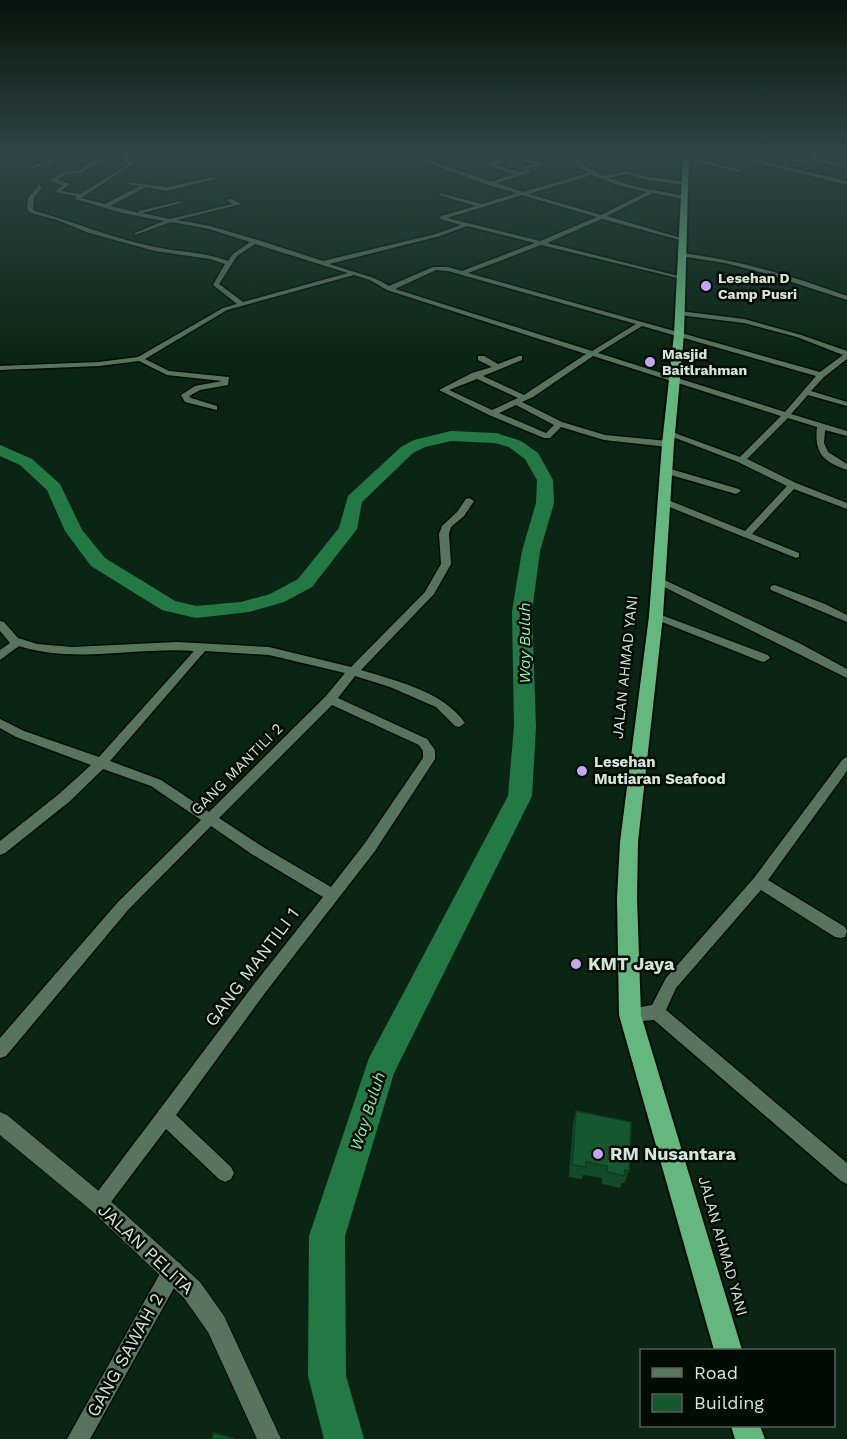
<svg xmlns="http://www.w3.org/2000/svg" width="847" height="1439" font-family="'Work Sans',sans-serif">
<rect width="100%" height="100%" fill="#0b2514"/>
<g fill="none" stroke-linecap="round" stroke-linejoin="round">
<path fill="#237944" fill-rule="evenodd" d="M 451,431 L 496,433 L 521,441 L 538,453 L 553,480 L 554,503 L 540,551 L 532,611 L 536,727 L 532,796 L 394,1073 L 345,1236 L 346,1376 L 364,1439 L 324,1439 L 308,1376 L 309,1236 L 369,1058 L 508,796 L 514,727 L 512,611 L 522,551 L 536,503 L 537,480 L 525,459 L 509,447 L 495,443 L 451,441 L 425,447 L 413,453 L 362,502 L 357,529 L 312,587 L 284,602 L 249,612 L 196,618 L 162,610 L 91,566 L 65,531 L 47,490 L 20,465 L 0,456 L 0,445 L 32,459 L 60,484 L 82,530 L 105,558 L 175,601 L 196,606 L 241,602 L 270,594 L 298,579 L 339,528 L 348,496 L 401,447 L 414,440 Z"/>
<defs>
<path id="minor" d="M 63,155 L 71,155 L 31,169 L 27,168 Z
M 114,155 L 126,155 L 133,164 L 81,198 L 105,204 L 140,186 L 127,184 L 127,182 L 167,187 L 215,177 L 215,179 L 167,191 L 146,187 L 110,206 L 139,213 L 139,211 L 181,201 L 181,203 L 142,213 L 170,219 L 233,204 L 226,200 L 231,199 L 241,204 L 177,220 L 210,226 L 258,240 L 323,261 L 436,234 L 461,225 L 440,219 L 441,216 L 476,206 L 439,195 L 439,193 L 482,204 L 517,193 L 488,185 L 407,155 L 415,155 L 492,182 L 514,174 L 488,166 L 488,164 L 509,155 L 531,155 L 522,157 L 541,163 L 541,165 L 528,168 L 531,172 L 497,183 L 523,192 L 588,173 L 578,166 L 570,155 L 575,155 L 582,164 L 603,176 L 627,171 L 648,177 L 687,182 L 685,185 L 647,180 L 627,174 L 608,178 L 640,188 L 686,196 L 684,199 L 653,193 L 607,216 L 684,239 L 684,241 L 602,219 L 547,243 L 682,277 L 682,279 L 541,245 L 468,273 L 820,372 L 843,355 L 797,337 L 744,323 L 679,315 L 676,313 L 679,311 L 744,319 L 801,335 L 847,351 L 847,359 L 824,377 L 811,391 L 847,402 L 847,406 L 808,395 L 791,414 L 847,431 L 847,436 L 825,430 L 824,443 L 828,452 L 847,464 L 847,470 C 823,462 814,453 817,427 L 788,418 L 747,459 L 796,483 L 847,503 L 847,509 L 794,489 L 752,534 L 799,553 L 799,557 L 796,558 L 662,504 L 662,500 L 668,500 L 745,531 L 787,486 L 738,462 L 665,434 L 672,432 L 740,457 L 781,416 L 593,356 L 533,397 L 522,402 L 562,422 L 605,435 L 668,441 L 672,444 L 668,447 L 604,440 L 561,427 L 550,438 L 544,438 L 489,415 L 439,390 L 472,373 L 492,367 L 478,360 L 478,356 L 484,356 L 498,364 L 519,356 L 522,356 L 522,360 L 483,376 L 524,395 L 586,354 L 387,290 L 370,280 L 354,275 L 227,310 L 145,359 L 169,371 L 229,377 L 228,385 L 200,390 L 189,396 L 191,398 L 217,406 L 217,410 L 185,402 L 181,395 L 195,386 L 222,381 L 167,375 L 139,361 L 99,366 L 0,370 L 0,366 L 99,362 L 138,357 L 223,308 L 237,304 L 213,285 L 225,264 L 210,259 L 155,251 L 89,233 L 57,220 L 31,213 L 27,209 L 28,198 L 39,185 L 42,187 L 34,198 L 33,209 L 35,211 C 75,222 114,239 155,247 C 179,252 204,252 228,261 L 233,254 L 250,242 L 209,229 L 171,222 L 135,235 L 135,233 L 164,221 L 122,213 L 75,199 L 76,196 L 54,192 L 63,185 L 51,181 L 51,179 L 64,172 L 78,171 L 92,161 ZM 122,156 L 128,164 L 126,166 L 80,194 L 61,191 L 70,184 L 57,180 L 67,174 L 81,173 L 96,163 ZM 513,157 L 519,157 L 519,159 L 534,164 L 522,167 L 525,171 L 519,172 L 495,165 ZM 592,175 L 621,186 L 647,192 L 601,215 L 528,194 ZM 522,195 L 597,217 L 540,241 L 447,218 ZM 467,226 L 535,243 L 462,271 L 448,267 L 433,267 L 389,286 L 374,278 L 329,264 L 440,236 ZM 255,244 L 348,273 L 243,302 L 219,284 L 237,256 ZM 436,270 L 448,271 L 636,324 L 592,351 L 395,289 ZM 642,326 L 816,376 L 785,412 L 598,353 ZM 477,379 L 518,398 L 492,410 L 449,390 ZM 516,405 L 554,425 L 546,433 L 499,413 Z
M 737,155 L 847,181 L 847,185 L 731,156 Z
M 772,155 L 781,155 L 811,164 L 809,165 Z
M 686,157 L 741,170 L 741,171 L 739,172 L 684,159 Z
M 812,157 L 845,165 L 845,166 L 843,167 L 810,159 Z
M 682,253 C 739,260 793,276 847,296 L 847,300 L 764,273 L 725,263 L 680,256 Z
M 667,468 L 739,489 L 741,491 L 736,494 L 664,473 L 663,471 Z
M 469,498 L 474,501 L 464,516 L 451,527 L 449,534 L 451,564 L 434,594 L 361,670 C 396,681 443,691 465,723 L 459,727 L 455,726 L 436,707 L 390,687 L 355,676 L 338,698 L 427,739 L 435,750 L 435,759 L 375,851 L 265,993 L 176,1115 L 231,1167 L 234,1173 L 231,1179 L 225,1182 L 219,1179 L 166,1129 L 105,1210 L 99,1213 L 93,1210 L 90,1204 L 93,1198 L 255,983 L 323,897 L 253,855 L 211,826 L 128,910 L 6,1056 L 0,1058 L 0,1038 L 118,902 L 201,820 L 151,786 L 103,769 L 69,802 L 5,853 L 0,855 L 0,841 L 59,794 L 91,765 L 16,737 L 0,728 L 0,719 L 24,731 L 99,757 L 194,651 C 136,647 75,664 19,646 L 0,660 L 0,650 L 10,643 L 0,631 L 0,621 L 4,622 L 18,638 L 37,644 L 72,647 L 177,642 L 269,647 L 351,667 L 425,592 L 441,564 L 439,534 L 442,526 L 457,512 L 466,499 ZM 205,651 L 269,655 L 345,673 L 326,696 L 209,812 L 161,780 L 110,761 ZM 332,705 L 419,745 L 423,751 L 423,758 L 365,843 L 331,887 L 263,847 L 219,818 Z
M 658,577 L 799,643 L 847,669 L 847,678 L 654,582 L 653,580 Z
M 775,585 L 825,604 L 847,615 L 847,622 L 771,590 L 770,588 L 771,586 Z
M 656,613 L 768,655 L 770,658 L 764,662 L 760,661 L 652,618 L 651,616 L 652,614 Z
M 847,757 L 847,771 L 768,880 L 845,927 L 847,931 L 845,937 L 840,938 L 835,937 L 761,890 L 676,988 L 666,1010 L 847,1163 L 847,1184 L 841,1181 L 654,1020 L 630,1022 L 624,1020 L 622,1015 L 624,1010 L 652,1005 L 666,978 L 754,878 L 843,759 Z
M 173,1260 L 180,1263 L 183,1270 L 180,1277 L 90,1439 L 67,1439 L 166,1263 Z"/>
<path id="tertiary" d="M 0,1112 L 7,1115 L 106,1197 L 200,1282 L 224,1316 L 281,1439 L 257,1439 L 208,1332 L 184,1298 L 92,1211 L 0,1135 Z"/>
<path id="trunk" d="M 683,155 L 689,155 L 684,334 L 674,444 L 663,616 L 638,842 L 637,898 L 641,1015 L 742,1350 L 714,1350 L 619,1015 L 617,898 L 620,842 L 649,616 L 662,444 L 674,334 Z
M 731,1426 L 760,1426 L 765,1439 L 735,1439 Z"/>
</defs>
<use href="#minor" stroke="#000d02" stroke-width="3"/>
<use href="#tertiary" stroke="#000d02" stroke-width="2"/>
<use href="#trunk" stroke="#000d02" stroke-width="4"/>
<use href="#minor" fill="#58745f" fill-rule="evenodd"/>
<use href="#tertiary" fill="#58745f" fill-rule="evenodd"/>
<use href="#trunk" fill="#64b87f" fill-rule="evenodd"/>
</g>
<path fill="#124b28" d="M 576,1111 L 629,1171 L 624,1183 L 622,1183 L 620,1188 L 602,1184 L 602,1178 L 583,1175 L 582,1179 L 569,1177 L 573,1124 Z"/>
<path fill="#15572f" stroke="#0f3d21" stroke-width="1.5" d="M 576,1111 L 631,1122 L 629,1171 L 625,1170 L 625,1176 L 607,1172 L 607,1166 L 586,1162 L 586,1167 L 572,1165 Z
M 214,1433 L 235,1439 L 212,1439 Z"/>
<linearGradient id="sky" x2="0" y2="1"><stop stop-color="#06140b"/><stop offset="0.43" stop-color="#2e4645"/><stop offset="1" stop-color="#2e4645" stop-opacity="0"/></linearGradient>
<rect width="847" height="357" fill="url(#sky)"/>
<g fill="#c5a7f1" stroke="#030b05" stroke-width="2">
<circle cx="706" cy="286" r="6"/>
<circle cx="650" cy="362" r="6"/>
<circle cx="582" cy="771" r="6"/>
<circle cx="576" cy="964" r="6"/>
<circle cx="598" cy="1154" r="6"/>
</g>
<g text-anchor="middle" stroke-width="5" stroke-linejoin="round" paint-order="stroke">
<g font-size="14" font-weight="bold" fill="#d6e5d9" stroke="#030b05" text-anchor="start">
<text x="718" y="283">Lesehan D<tspan x="718" dy="16">Camp Pusri</tspan></text>
<text x="662" y="359">Masjid<tspan x="662" dy="16">Baitlrahman</tspan></text>
</g>
<g font-size="15" fill="#d6e5d9" stroke="#030b05">
<text transform="translate(625 667) rotate(-84)" y="5">JALAN AHMAD YANI</text>
<text transform="translate(237 769) rotate(-45)" y="5">GANG MANTILI 2</text>
<text transform="translate(723 1246) rotate(74)" y="5">JALAN AHMAD YANI</text>
</g>
<g font-size="15" font-weight="bold" fill="#d6e5d9" stroke="#030b05" text-anchor="start">
<text x="594" y="767">Lesehan<tspan x="594" dy="17">Mutiaran Seafood</tspan></text>
</g>
<g font-size="16" font-style="italic" fill="#86f3a8" stroke="#030b05">
<text transform="translate(524 643) rotate(-90)" y="6">Way Buluh</text>
<text transform="translate(367 1111) rotate(-72)" y="6">Way Buluh</text>
</g>
<g font-size="18" font-weight="bold" fill="#d6e5d9" stroke="#030b05" text-anchor="start">
<text x="588" y="970">KMT Jaya</text>
<text x="610" y="1160">RM Nusantara</text>
</g>
<g font-size="18" fill="#d6e5d9" stroke="#030b05">
<text transform="translate(252 967) rotate(-53)" y="6">GANG MANTILI 1</text>
<text transform="translate(146 1249) rotate(43)" y="6">JALAN PELITA</text>
<text transform="translate(125 1355) rotate(-61)" y="6">GANG SAWAH 2</text>
</g>
</g>
<rect x="640" y="1349" width="195" height="78" fill="#030b05" stroke="#57625a" stroke-width="1.5"/>
<rect x="652" y="1368" width="30" height="9" fill="#58745f" stroke="#57625a" stroke-width="1.5"/>
<text x="694" y="1379" font-size="18" fill="#d6e5d9">Road</text>
<rect x="652" y="1394" width="30" height="18" fill="#15572f" stroke="#57625a" stroke-width="1.5"/>
<text x="694" y="1409" font-size="18" fill="#d6e5d9">Building</text>
</svg>
